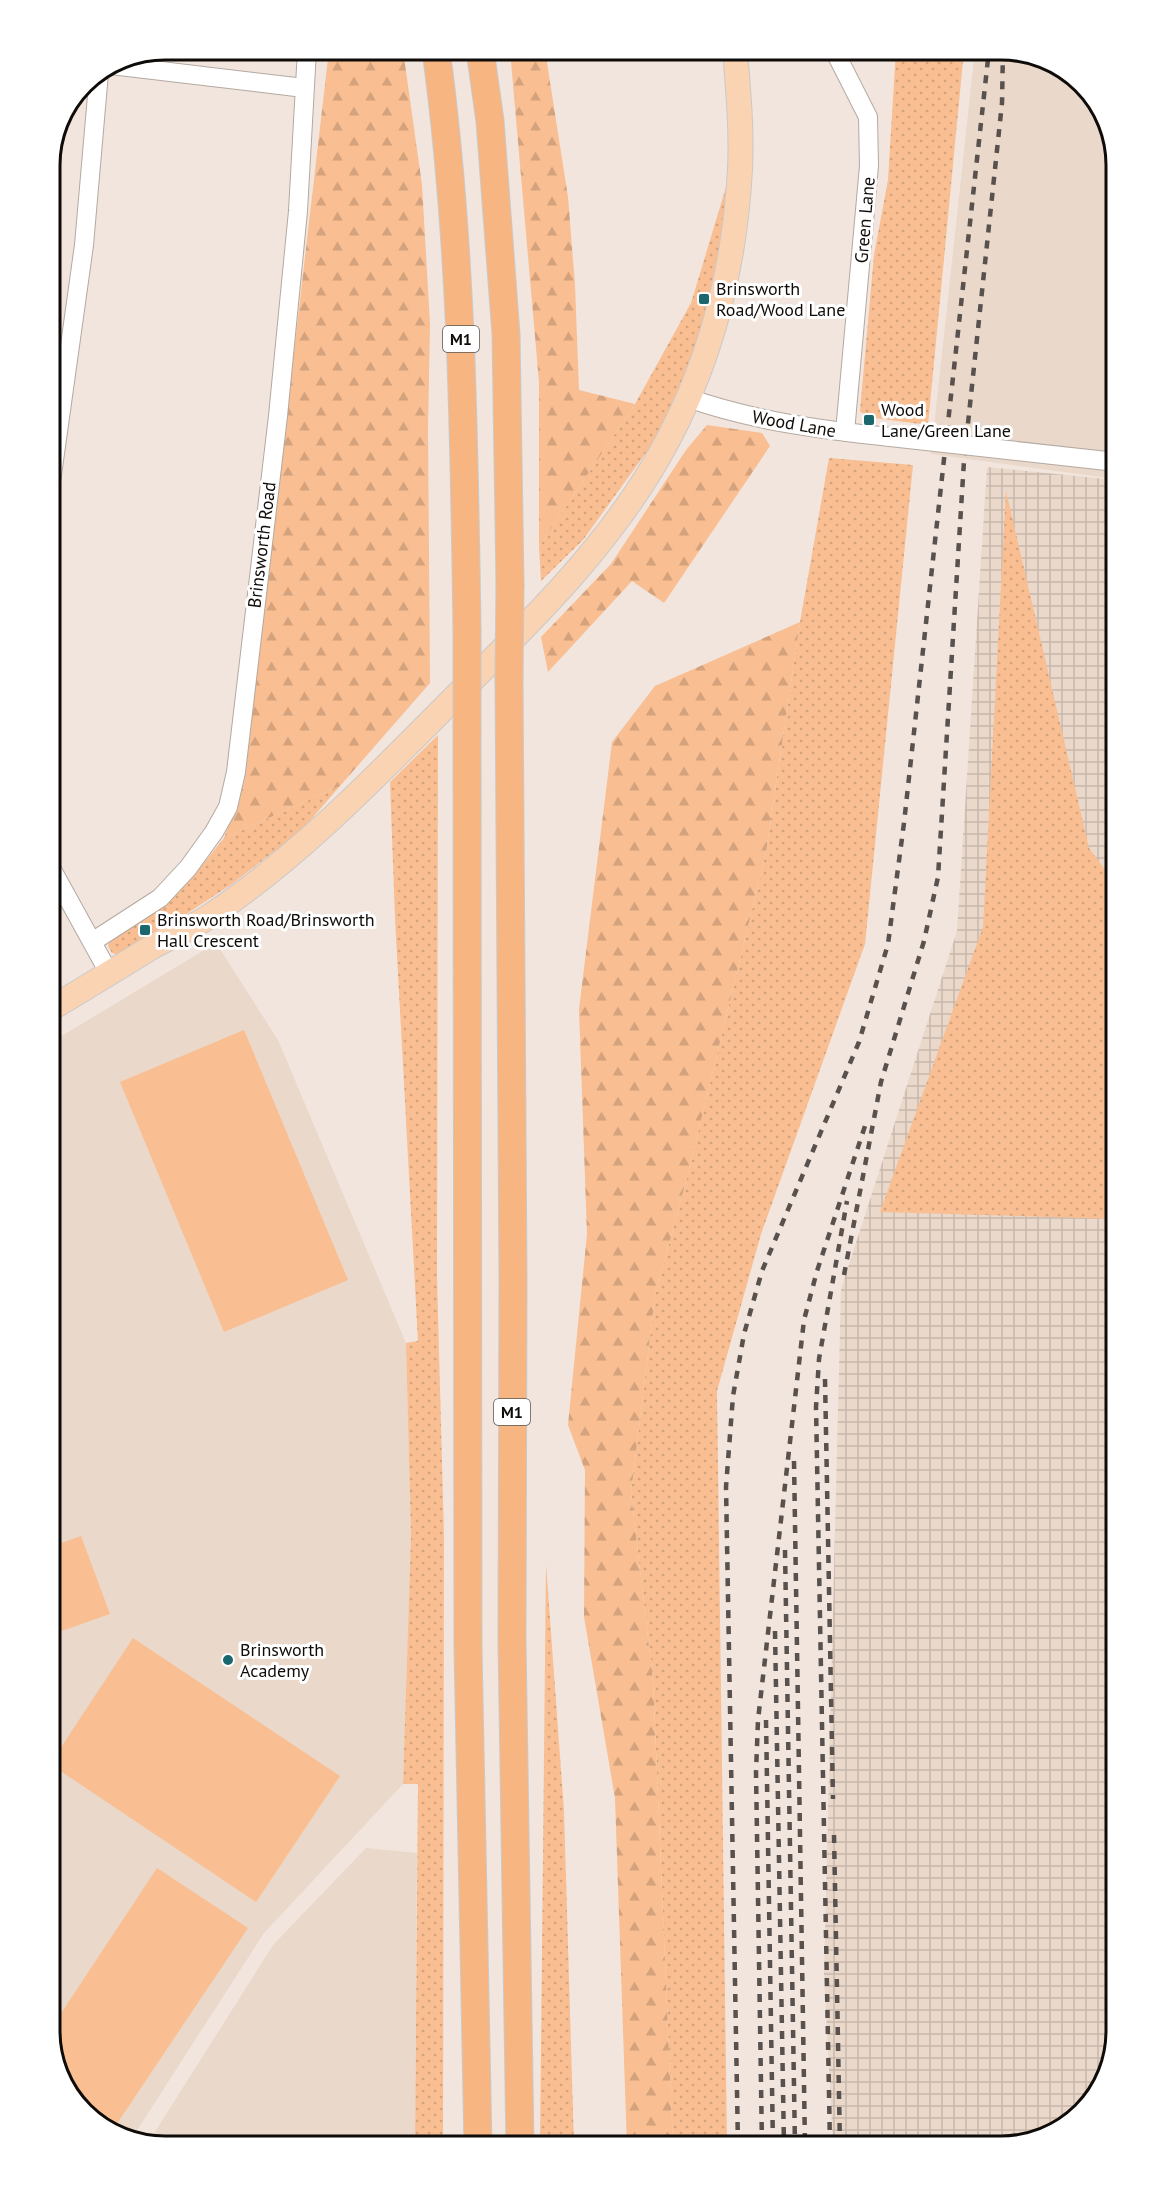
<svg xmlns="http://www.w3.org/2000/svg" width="1166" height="2196" font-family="'PT Sans',sans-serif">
<defs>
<pattern id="industrial-grid" width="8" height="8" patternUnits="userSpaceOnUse" patternTransform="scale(1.5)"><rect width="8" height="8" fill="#ead8ca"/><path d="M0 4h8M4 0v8" fill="none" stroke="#c8b8ac"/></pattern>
<pattern id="grass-dots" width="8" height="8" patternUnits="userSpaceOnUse" patternTransform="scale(1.5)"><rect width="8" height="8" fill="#f9be91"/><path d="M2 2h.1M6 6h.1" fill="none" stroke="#d4a27c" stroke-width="1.8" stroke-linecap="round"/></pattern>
<pattern id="forest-firs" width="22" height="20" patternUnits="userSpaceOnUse" patternTransform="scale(1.5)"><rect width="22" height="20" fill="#f9be91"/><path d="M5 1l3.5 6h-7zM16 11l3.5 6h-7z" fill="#d4a27c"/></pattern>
</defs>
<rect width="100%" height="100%" fill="#f1e5dd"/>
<path fill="#ead8ca" d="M 975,50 L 1009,50 L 1071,73 L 1108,120 L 1116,165 L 1116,479 L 931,454 Z
M 216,943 L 278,1040 L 406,1343 L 411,1536 L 403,1784 L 264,1933 L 132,2138 L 100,2127 L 58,2076 L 50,2031 L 50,1043 Z
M 366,1848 L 417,1853 L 415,2146 L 157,2146 L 148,2143 L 273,1945 Z"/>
<path fill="url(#industrial-grid)" d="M 987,467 L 1116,480 L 1116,2032 L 1097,2096 L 1046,2138 L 1001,2146 L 833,2146 L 824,1974 L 841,1289 L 957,931 Z"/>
<path fill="url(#grass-dots)" d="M 896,50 L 964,50 L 928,425 L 867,417 L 860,411 L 874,255 L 888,180 Z
M 730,174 L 722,241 L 696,358 L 658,436 L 583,540 L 541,581 L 539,547 L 635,404 L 691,303 Z
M 829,458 L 913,465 L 865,944 L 761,1234 L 717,1391 L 727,2146 L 673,2146 L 653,1680 L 631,1493 L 655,1296 L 689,1170 L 766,852 L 800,622 Z
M 1006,491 L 1089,848 L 1116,885 L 1116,1127 L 1114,1128 L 1116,1219 L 880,1212 L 983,927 Z
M 438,735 L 437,1277 L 444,1537 L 443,2146 L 415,2146 L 418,1784 L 403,1784 L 411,1536 L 406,1343 L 418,1341 L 395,918 L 390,782 Z
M 340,786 L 301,831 L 232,884 L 162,930 L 119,955 L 112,953 L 108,946 L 110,939 L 168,900 L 195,874 L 224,838 Z
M 546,1564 L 564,1811 L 574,2146 L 540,2146 Z"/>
<path fill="url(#forest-firs)" d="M 329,50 L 403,50 L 422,185 L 430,324 L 428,429 L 430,683 L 340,786 L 224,838 L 244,783 Z
M 510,50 L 545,50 L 568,197 L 575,285 L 579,390 L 635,404 L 539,547 L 539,382 Z
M 707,425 L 762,433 L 770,446 L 664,603 L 632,581 L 548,672 L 541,637 L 611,564 L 686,450 Z
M 800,622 L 766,852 L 689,1170 L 655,1296 L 631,1493 L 653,1680 L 673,2146 L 627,2146 L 615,1798 L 584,1617 L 585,1470 L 568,1425 L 587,1234 L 579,1009 L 612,742 L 655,686 Z"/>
<path fill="#f9be91" d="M 244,1030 L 348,1280 L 224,1332 L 120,1082 Z
M 81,1536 L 110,1614 L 50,1635 L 50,1547 Z
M 133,1638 L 340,1776 L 256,1902 L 50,1764 Z
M 157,1868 L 248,1928 L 112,2131 L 100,2127 L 58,2076 L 50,2030 Z"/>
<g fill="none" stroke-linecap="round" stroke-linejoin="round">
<defs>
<path id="minor" d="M 834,50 L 868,117 L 869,166 L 845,432
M 111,65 L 304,88
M 688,398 C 754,421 821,430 890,437
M 50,489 L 84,245 L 99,73
M 50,866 L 109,973
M 92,942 L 160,898 L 188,868 L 214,832 L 228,807 L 236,772 L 278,416 L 298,211 L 307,50"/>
<path id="major" d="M 50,1009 C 84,989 118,968 152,947 C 172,936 194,927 213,914 C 304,853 383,769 460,692 C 537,616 617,537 668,440 C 712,357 735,263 740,169 C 742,129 738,89 735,50"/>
<path id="highway" d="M 436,50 C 462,242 464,435 467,629
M 480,50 L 490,121 L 506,334 L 510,584
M 509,678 L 513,1280 L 512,1641 L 520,2146
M 467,729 L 468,1649 L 478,2146"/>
</defs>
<use href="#minor" stroke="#b4a9a1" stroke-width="20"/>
<use href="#major" stroke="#cac9c9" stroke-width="26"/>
<use href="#highway" stroke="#cac9c9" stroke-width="29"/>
<use href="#minor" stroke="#fff" stroke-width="18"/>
<use href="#major" stroke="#fad3b3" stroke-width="24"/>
<use href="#highway" stroke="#f7b581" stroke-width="27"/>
<path stroke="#58514d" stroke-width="4.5" stroke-dasharray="8 8" stroke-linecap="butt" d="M 844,1275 L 881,1082 L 924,941 L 938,877 L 964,461 L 1002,103 L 1003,50
M 825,1379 L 833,1799
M 794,1461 L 805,2146
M 785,1550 L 795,2146
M 775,1631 L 784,2146
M 766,1720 L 773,2146
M 834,1835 L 840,2146
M 738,2146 L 726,1487 L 733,1396 L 744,1334 L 762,1271 L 859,1042 L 888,944 L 904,823 L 989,50
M 762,2146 L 756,1772 L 758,1720 L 804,1320 L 817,1271 L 865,1126
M 830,2146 L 816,1407 L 819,1359 L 847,1201"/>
<defs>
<path id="minor-bridge" d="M 890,437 L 1107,461"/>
<path id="highway-bridge" d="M 467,629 L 467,729
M 509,678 L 510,584"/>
</defs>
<use href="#minor-bridge" stroke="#b4a9a1" stroke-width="20" stroke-linecap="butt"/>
<use href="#highway-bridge" stroke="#cac9c9" stroke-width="29" stroke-linecap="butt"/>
<use href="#minor-bridge" stroke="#fff" stroke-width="18"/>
<use href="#highway-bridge" stroke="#f7b581" stroke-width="27"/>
</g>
<g fill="#1a676d" stroke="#fff" stroke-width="2">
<rect x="698" y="293" width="12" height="12" rx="3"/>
<rect x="863" y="414" width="12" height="12" rx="3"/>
<rect x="139" y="924" width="12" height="12" rx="3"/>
<circle cx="228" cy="1660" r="6"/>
</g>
<g text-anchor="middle" stroke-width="6" stroke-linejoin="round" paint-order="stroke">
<g fill="#fff" stroke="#575452" stroke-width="1.5">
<rect x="443" y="326" width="36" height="26" rx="4.5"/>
<rect x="494" y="1399" width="36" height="26" rx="4.5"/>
</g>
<g font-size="16" font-weight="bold" fill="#0f0b08">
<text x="461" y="345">M1</text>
<text x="512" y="1418">M1</text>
</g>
<g font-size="18" fill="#0f0b08" stroke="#fff">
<text transform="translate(865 220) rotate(-85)" y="6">Green Lane</text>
<text transform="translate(794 424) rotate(10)" y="6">Wood Lane</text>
<text transform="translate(262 545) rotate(-83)" y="6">Brinsworth Road</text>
</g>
<g font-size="18" fill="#0f0b08" stroke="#fff" text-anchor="start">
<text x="716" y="295">Brinsworth<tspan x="716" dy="21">Road/Wood Lane</tspan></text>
<text x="881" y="416">Wood<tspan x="881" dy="21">Lane/Green Lane</tspan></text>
<text x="157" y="926">Brinsworth Road/Brinsworth<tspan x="157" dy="21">Hall Crescent</tspan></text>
<text x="240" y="1656">Brinsworth<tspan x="240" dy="21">Academy</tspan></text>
</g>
</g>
<path d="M0 0H1166V2196H0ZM165 60H1001A105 105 0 0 1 1106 165V2031A105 105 0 0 1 1001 2136H165A105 105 0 0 1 60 2031V165A105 105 0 0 1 165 60Z" fill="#fff" fill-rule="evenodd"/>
<path fill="none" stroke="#0f0b08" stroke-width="3" d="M165 60H1001A105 105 0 0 1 1106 165V2031A105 105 0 0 1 1001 2136H165A105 105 0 0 1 60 2031V165A105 105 0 0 1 165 60Z"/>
</svg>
